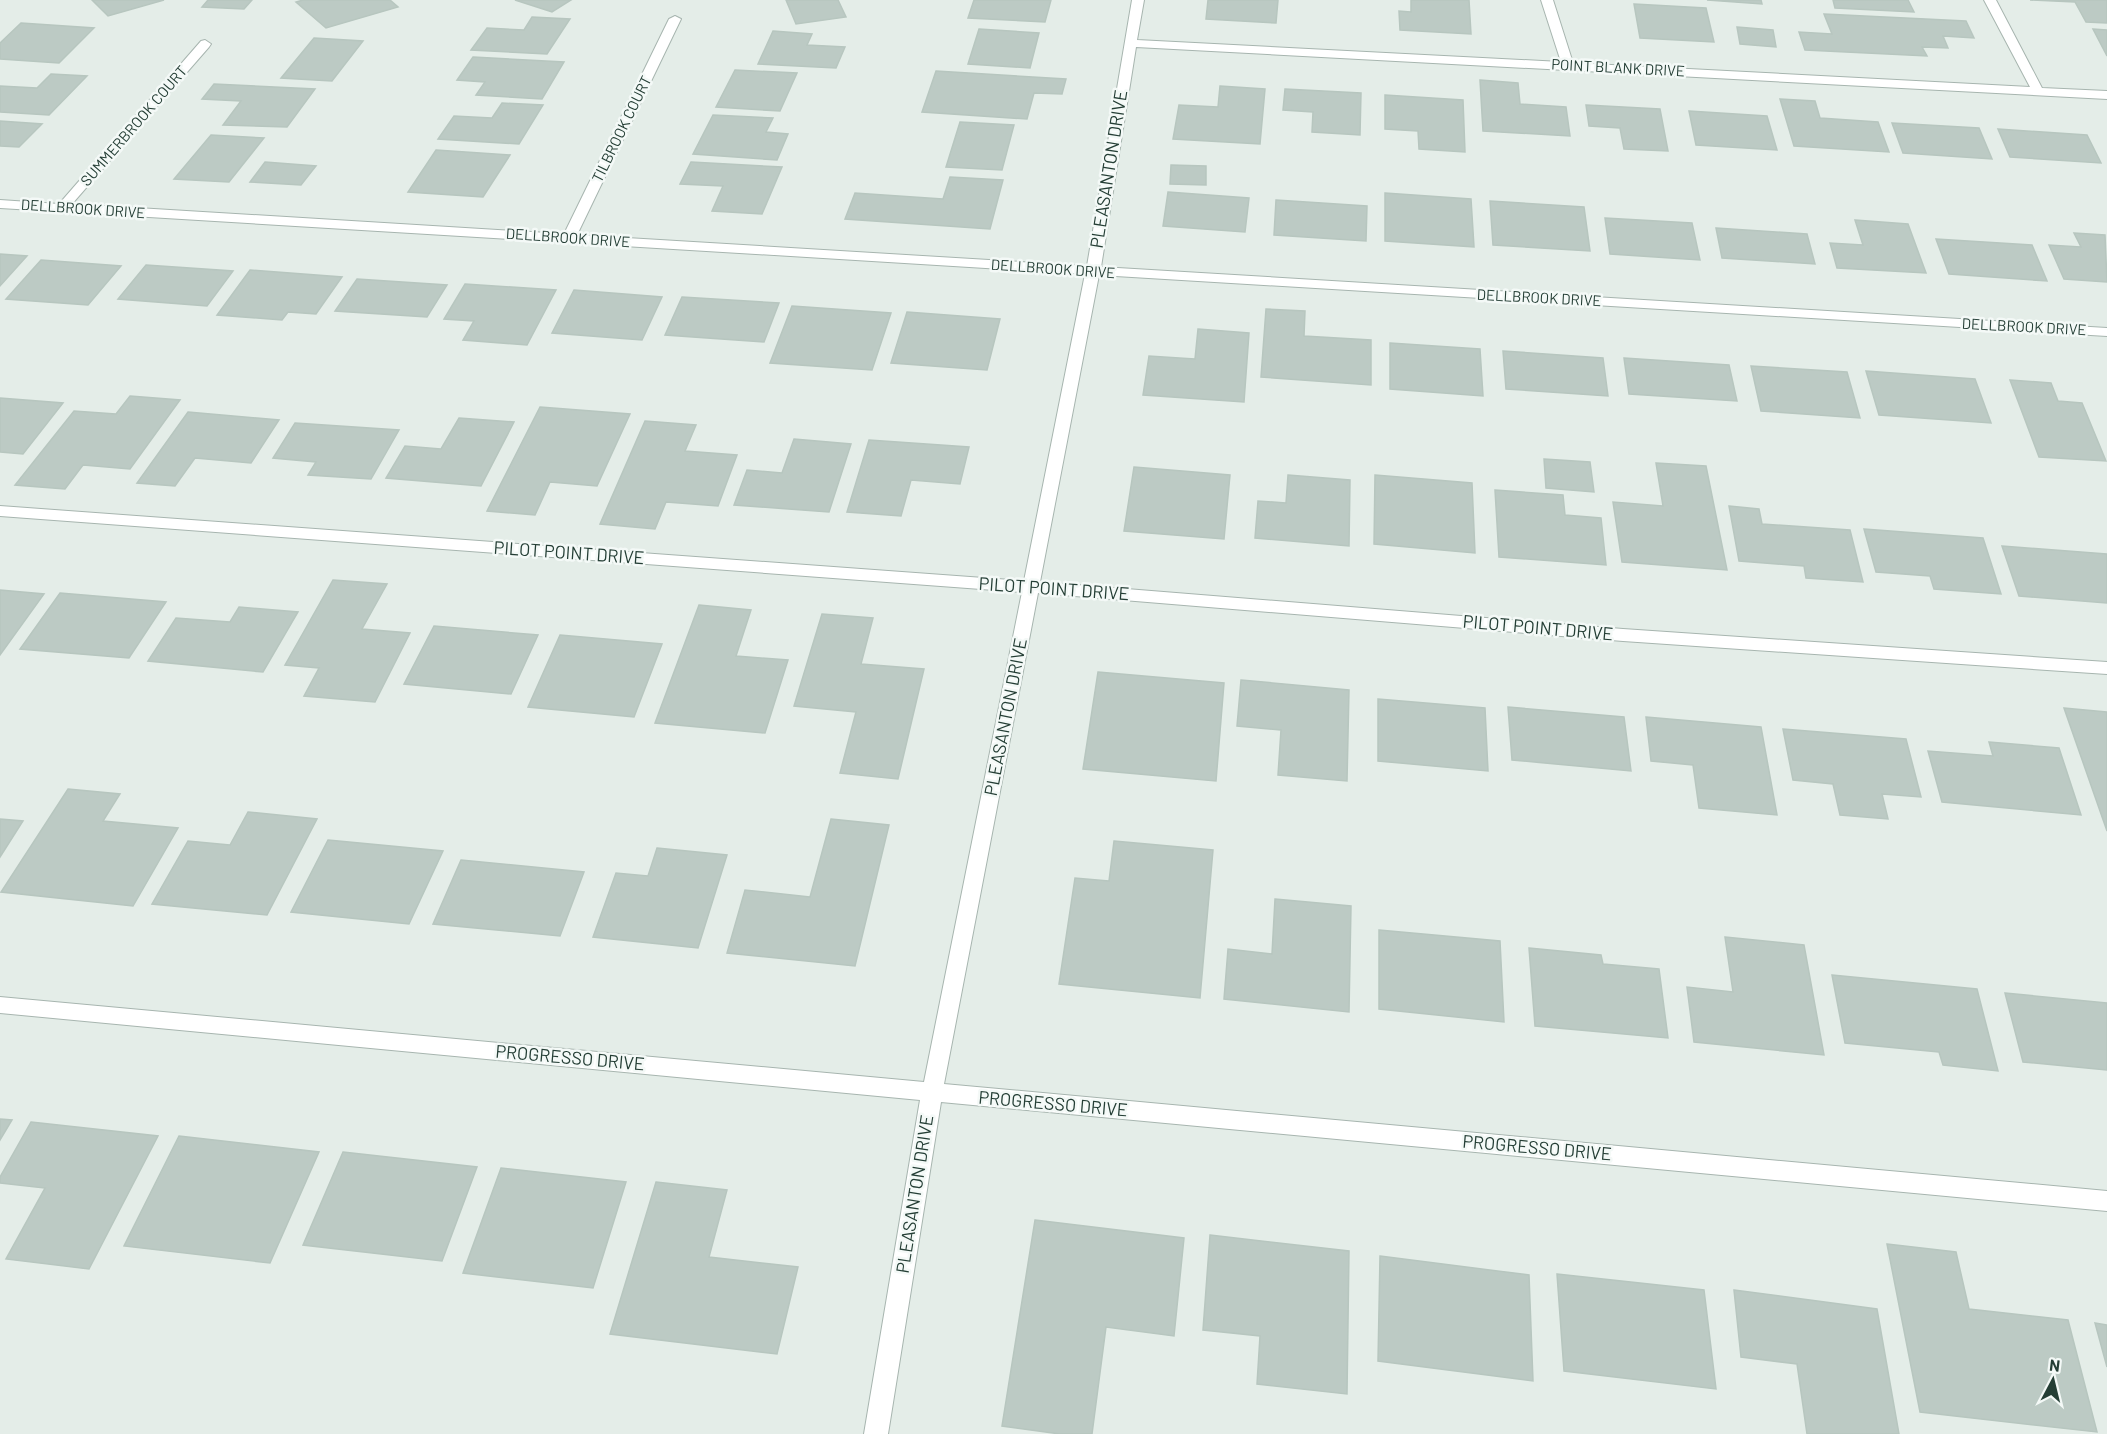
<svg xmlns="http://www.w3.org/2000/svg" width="2107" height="1434" font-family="Barlow,sans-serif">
<rect width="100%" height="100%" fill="#e4ede8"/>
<path fill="#bccac4" stroke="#b7c6bf" stroke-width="1.5" d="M 92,0 L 164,0 L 108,16 Z
M 208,0 L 252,0 L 244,9 L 202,7 Z
M 303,0 L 390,0 L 398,7 L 326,28 L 296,2 Z
M 515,0 L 571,0 L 552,12 Z
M 786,0 L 838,0 L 846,17 L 796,24 Z
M 974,0 L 1051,0 L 1045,22 L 968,18 Z
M 1208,0 L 1278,0 L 1276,23 L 1206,19 Z
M 1411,0 L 1469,0 L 1471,34 L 1400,30 L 1399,11 L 1411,12 Z
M 1761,0 L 1762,4 L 1707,0 Z
M 1833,0 L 1908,0 L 1914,12 L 1835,8 Z
M 2030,0 L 2107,0 L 2107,23 L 2086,22 L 2075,2 Z
M 1634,4 L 1706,8 L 1714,42 L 1640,38 Z
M 1824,14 L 1966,21 L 1974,38 L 1943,36 L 1948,48 L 1922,47 L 1927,56 L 1805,50 L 1799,32 L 1832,34 Z
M 532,17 L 570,19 L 547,54 L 471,50 L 487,28 L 524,30 Z
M 21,23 L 94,28 L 59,63 L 0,59 L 0,43 Z
M 1737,27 L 1773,30 L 1776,47 L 1740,44 Z
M 979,29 L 1039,33 L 1030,68 L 968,64 Z
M 2093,29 L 2107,30 L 2107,56 Z
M 773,31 L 812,34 L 807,45 L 845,47 L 836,68 L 758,64 Z
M 314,38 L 363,41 L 332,81 L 281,78 Z
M 473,57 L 564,62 L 542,99 L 476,95 L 485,82 L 457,80 Z
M 735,70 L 797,73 L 780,111 L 716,107 Z
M 936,71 L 1066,79 L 1062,94 L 1034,93 L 1027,119 L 922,112 Z
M 51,74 L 87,76 L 49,115 L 0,112 L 0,86 L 37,88 Z
M 1480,80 L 1518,83 L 1520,104 L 1566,107 L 1570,136 L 1483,131 Z
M 214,84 L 315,89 L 287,127 L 223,125 L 241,101 L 202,99 Z
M 1220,86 L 1265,89 L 1260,144 L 1173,139 L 1179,105 L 1218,107 Z
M 1285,89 L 1361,93 L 1360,135 L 1312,132 L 1313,112 L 1283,110 Z
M 1385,95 L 1463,100 L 1465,152 L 1419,149 L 1418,131 L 1385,129 Z
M 1780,99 L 1815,101 L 1820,118 L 1878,122 L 1889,152 L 1794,146 Z
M 502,103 L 543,105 L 519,144 L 438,139 L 454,116 L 492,118 Z
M 1586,105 L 1660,109 L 1668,151 L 1624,149 L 1620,128 L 1589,126 Z
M 1689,111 L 1767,116 L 1777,150 L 1696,145 Z
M 713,115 L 773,118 L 766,132 L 788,134 L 777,160 L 693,154 Z
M 0,121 L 42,124 L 19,147 L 0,146 Z
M 960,122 L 1014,125 L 1002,170 L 946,167 Z
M 1892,123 L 1979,128 L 1992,159 L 1903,153 Z
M 1998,129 L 2087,135 L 2101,163 L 2010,157 Z
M 211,135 L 264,138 L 229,182 L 174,179 Z
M 436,150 L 510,155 L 483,197 L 408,192 Z
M 265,162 L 316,166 L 301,185 L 250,182 Z
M 691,162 L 782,167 L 762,214 L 712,211 L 723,186 L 680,184 Z
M 1171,165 L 1206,166 L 1206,185 L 1170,184 Z
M 950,177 L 1003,180 L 990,229 L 845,219 L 855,193 L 943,199 Z
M 1168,192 L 1249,198 L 1245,232 L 1163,226 Z
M 1385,193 L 1471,199 L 1474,247 L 1385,241 Z
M 1276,200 L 1367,206 L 1366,241 L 1274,235 Z
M 1490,201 L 1584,207 L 1590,251 L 1493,245 Z
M 1605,218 L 1692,223 L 1700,260 L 1610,254 Z
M 1855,220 L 1908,224 L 1926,273 L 1837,268 L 1830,243 L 1863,245 Z
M 1716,228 L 1807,234 L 1815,264 L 1722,258 Z
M 2074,233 L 2105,235 L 2107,282 L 2064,279 L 2049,245 L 2081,247 Z
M 1936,239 L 2032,245 L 2047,281 L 1949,274 Z
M 0,254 L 27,256 L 0,286 Z
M 41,260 L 121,266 L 88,305 L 6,299 Z
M 146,265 L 233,271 L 207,306 L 118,299 Z
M 250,270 L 342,277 L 316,314 L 288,312 L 282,320 L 217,315 Z
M 357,279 L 447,285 L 427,317 L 335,311 Z
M 465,284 L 556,290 L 527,345 L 463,340 L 474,321 L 444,319 Z
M 574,290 L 662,297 L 642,340 L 552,333 Z
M 682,297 L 779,303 L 764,342 L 665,335 Z
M 792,306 L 891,313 L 872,370 L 770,363 Z
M 1266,309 L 1305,311 L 1304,336 L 1371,340 L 1371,385 L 1261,377 Z
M 907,312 L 1000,319 L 987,370 L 891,363 Z
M 1198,329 L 1249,333 L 1244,402 L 1143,395 L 1149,356 L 1195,359 Z
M 1390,343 L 1480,349 L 1483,396 L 1390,389 Z
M 1503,351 L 1603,358 L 1608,396 L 1506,389 Z
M 1624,358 L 1729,365 L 1737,401 L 1629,394 Z
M 1751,366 L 1847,372 L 1860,418 L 1761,411 Z
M 1866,371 L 1975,379 L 1991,423 L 1879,415 Z
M 2010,380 L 2051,383 L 2058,401 L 2082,403 L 2106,461 L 2039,457 Z
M 130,396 L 180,400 L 130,469 L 83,465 L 65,489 L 15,485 L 74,411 L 116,414 Z
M 0,398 L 63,403 L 23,454 L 0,452 Z
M 540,407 L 630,414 L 597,486 L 550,482 L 535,515 L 487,511 Z
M 188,412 L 279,420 L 251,463 L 195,458 L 175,486 L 137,483 Z
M 459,418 L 514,422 L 481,486 L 386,478 L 405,446 L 441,449 Z
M 645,421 L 696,425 L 685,451 L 737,455 L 718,506 L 666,502 L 655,529 L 600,524 Z
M 295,423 L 399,430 L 371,479 L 308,475 L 316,462 L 273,458 Z
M 794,439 L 851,444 L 829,512 L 734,505 L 747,470 L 782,473 Z
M 869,440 L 969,447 L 960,484 L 911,480 L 901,516 L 847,512 Z
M 1544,459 L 1590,462 L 1594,492 L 1546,488 Z
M 1656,463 L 1706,466 L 1727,570 L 1622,562 L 1613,502 L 1663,506 Z
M 1134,467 L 1230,475 L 1224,539 L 1124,531 Z
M 1288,475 L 1350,480 L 1349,546 L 1255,538 L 1258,501 L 1286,503 Z
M 1375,475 L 1472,483 L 1475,553 L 1374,544 Z
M 1495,490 L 1563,495 L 1565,515 L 1601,518 L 1606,565 L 1499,557 Z
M 1729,506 L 1759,509 L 1762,524 L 1850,530 L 1863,582 L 1806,578 L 1804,566 L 1739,561 Z
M 1864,529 L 1983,538 L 2001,594 L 1934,589 L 1930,576 L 1876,572 Z
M 2002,546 L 2107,554 L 2107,603 L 2019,596 Z
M 333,580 L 387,584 L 362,629 L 410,633 L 375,702 L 304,696 L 319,668 L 285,665 Z
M 0,590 L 44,594 L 0,655 Z
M 60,593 L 166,602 L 129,658 L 20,649 Z
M 699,605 L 751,610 L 736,656 L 788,660 L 765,733 L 655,723 Z
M 239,607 L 298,612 L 263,672 L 148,661 L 176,618 L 230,622 Z
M 822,614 L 873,618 L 861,664 L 924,669 L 898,779 L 840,773 L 856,712 L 794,706 Z
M 434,626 L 538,635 L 511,694 L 404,684 Z
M 560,635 L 662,644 L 634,717 L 528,707 Z
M 1098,672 L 1224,683 L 1216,781 L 1083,769 Z
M 1241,680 L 1349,690 L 1347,781 L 1278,775 L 1281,730 L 1237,726 Z
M 1378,699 L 1485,708 L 1488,771 L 1378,761 Z
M 1508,707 L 1624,717 L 1631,771 L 1512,760 Z
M 2064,708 L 2107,712 L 2107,831 Z
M 1646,717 L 1761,727 L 1777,815 L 1699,808 L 1693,765 L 1651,761 Z
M 1783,729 L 1906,739 L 1921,797 L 1882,794 L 1888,819 L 1840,815 L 1833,784 L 1793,780 Z
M 1989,742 L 2059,748 L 2081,815 L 1942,802 L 1928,751 L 1993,756 Z
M 68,789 L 120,794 L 103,821 L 178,828 L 133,906 L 1,892 Z
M 248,812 L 317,819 L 267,915 L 152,904 L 188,841 L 230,845 Z
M 0,819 L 23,821 L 0,857 Z
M 831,819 L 889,825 L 855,966 L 727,953 L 745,890 L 810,897 Z
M 328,840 L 443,851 L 409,924 L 291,912 Z
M 1114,841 L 1213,850 L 1200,998 L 1059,984 L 1075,878 L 1109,881 Z
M 657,848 L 727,855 L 698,948 L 593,937 L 616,873 L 648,876 Z
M 461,860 L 584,872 L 560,936 L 433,924 Z
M 1275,899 L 1351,906 L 1349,1012 L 1224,999 L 1228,949 L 1272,954 Z
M 1379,930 L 1500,941 L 1504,1022 L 1379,1009 Z
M 1725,937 L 1804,945 L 1824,1055 L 1694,1042 L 1687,987 L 1733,992 Z
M 1529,948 L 1601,955 L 1603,964 L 1659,969 L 1668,1038 L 1535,1026 Z
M 1832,975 L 1977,989 L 1998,1071 L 1943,1065 L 1939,1052 L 1845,1043 Z
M 2005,993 L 2107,1003 L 2107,1070 L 2023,1062 Z
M 0,1119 L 12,1120 L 0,1140 Z
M 31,1122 L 158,1136 L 89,1269 L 6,1259 L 45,1188 L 0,1183 L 0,1177 Z
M 179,1136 L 319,1152 L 270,1263 L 124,1246 Z
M 343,1152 L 477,1167 L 442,1261 L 303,1245 Z
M 501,1168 L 626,1182 L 593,1288 L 463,1273 Z
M 656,1182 L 727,1190 L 709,1257 L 798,1267 L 777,1354 L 610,1334 Z
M 1035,1220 L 1184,1238 L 1174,1336 L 1106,1327 L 1092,1434 L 1060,1434 L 1002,1426 Z
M 1210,1235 L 1349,1251 L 1347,1394 L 1257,1384 L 1260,1336 L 1203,1330 Z
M 1887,1244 L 1956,1252 L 1969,1309 L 2068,1320 L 2097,1432 L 1920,1412 Z
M 1380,1256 L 1529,1275 L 1533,1381 L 1378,1361 Z
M 1557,1274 L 1704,1290 L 1716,1389 L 1564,1371 Z
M 1734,1290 L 1877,1309 L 1899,1434 L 1807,1434 L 1797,1364 L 1741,1357 Z
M 2095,1323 L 2107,1325 L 2107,1367 Z"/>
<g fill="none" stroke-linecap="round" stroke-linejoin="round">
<defs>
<path id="street" d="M 1132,0 L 1144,0 L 1137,40 L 1561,62 L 1541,0 L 1553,0 L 1573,63 L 2030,87 L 1984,0 L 1996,0 L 2042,88 L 2107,91 L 2107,99 L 1136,47 L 1101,267 L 2107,328 L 2107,336 L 1099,275 L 1040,582 L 1623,629 L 2107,662 L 2107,674 L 1623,641 L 1038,593 L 944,1084 L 2107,1191 L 2107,1211 L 941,1102 L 888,1434 L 864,1434 L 920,1100 L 0,1013 L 0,997 L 924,1082 L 1022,592 L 0,516 L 0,506 L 1024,581 L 1085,274 L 0,208 L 0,200 L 59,204 L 201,41 L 205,40 L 211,44 L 209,47 L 72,204 L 564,234 L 669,19 L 675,16 L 681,19 L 577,235 L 1087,266 Z"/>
</defs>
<use href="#street" stroke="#a7b5af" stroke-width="2"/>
<use href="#street" fill="#fff" fill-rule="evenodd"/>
</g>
<g text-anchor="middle" stroke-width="5" stroke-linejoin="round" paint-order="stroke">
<g font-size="15" fill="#243e35" stroke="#f4f9f7">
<text transform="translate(1618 68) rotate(3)" y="5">POINT BLANK DRIVE</text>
<text transform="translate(134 126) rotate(-49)" y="5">SUMMERBROOK COURT</text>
<text transform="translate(622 129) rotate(-64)" y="5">TILBROOK COURT</text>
<text transform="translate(83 209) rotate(4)" y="5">DELLBROOK DRIVE</text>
<text transform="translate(568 238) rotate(4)" y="5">DELLBROOK DRIVE</text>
<text transform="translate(1053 269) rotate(4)" y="5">DELLBROOK DRIVE</text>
<text transform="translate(1539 298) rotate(3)" y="5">DELLBROOK DRIVE</text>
<text transform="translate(2024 327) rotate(3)" y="5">DELLBROOK DRIVE</text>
</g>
<g font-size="18" fill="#243e35" stroke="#f4f9f7">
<text transform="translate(1109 169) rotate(-81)" y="6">PLEASANTON DRIVE</text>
<text transform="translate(569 553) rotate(4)" y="6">PILOT POINT DRIVE</text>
<text transform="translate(1054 589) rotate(4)" y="6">PILOT POINT DRIVE</text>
<text transform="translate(1538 628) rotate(5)" y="6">PILOT POINT DRIVE</text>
<text transform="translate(1006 717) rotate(-79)" y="6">PLEASANTON DRIVE</text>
<text transform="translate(570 1058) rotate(5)" y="6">PROGRESSO DRIVE</text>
<text transform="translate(1053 1104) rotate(5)" y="6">PROGRESSO DRIVE</text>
<text transform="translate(1537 1148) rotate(5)" y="6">PROGRESSO DRIVE</text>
<text transform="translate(915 1194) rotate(-81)" y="6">PLEASANTON DRIVE</text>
</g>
</g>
<g transform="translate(2053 1380) rotate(7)" stroke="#f4f9f7" stroke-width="4.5" paint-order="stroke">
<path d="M0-4.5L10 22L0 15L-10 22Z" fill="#243e35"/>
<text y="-9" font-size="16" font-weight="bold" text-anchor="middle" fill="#243e35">N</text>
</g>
</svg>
